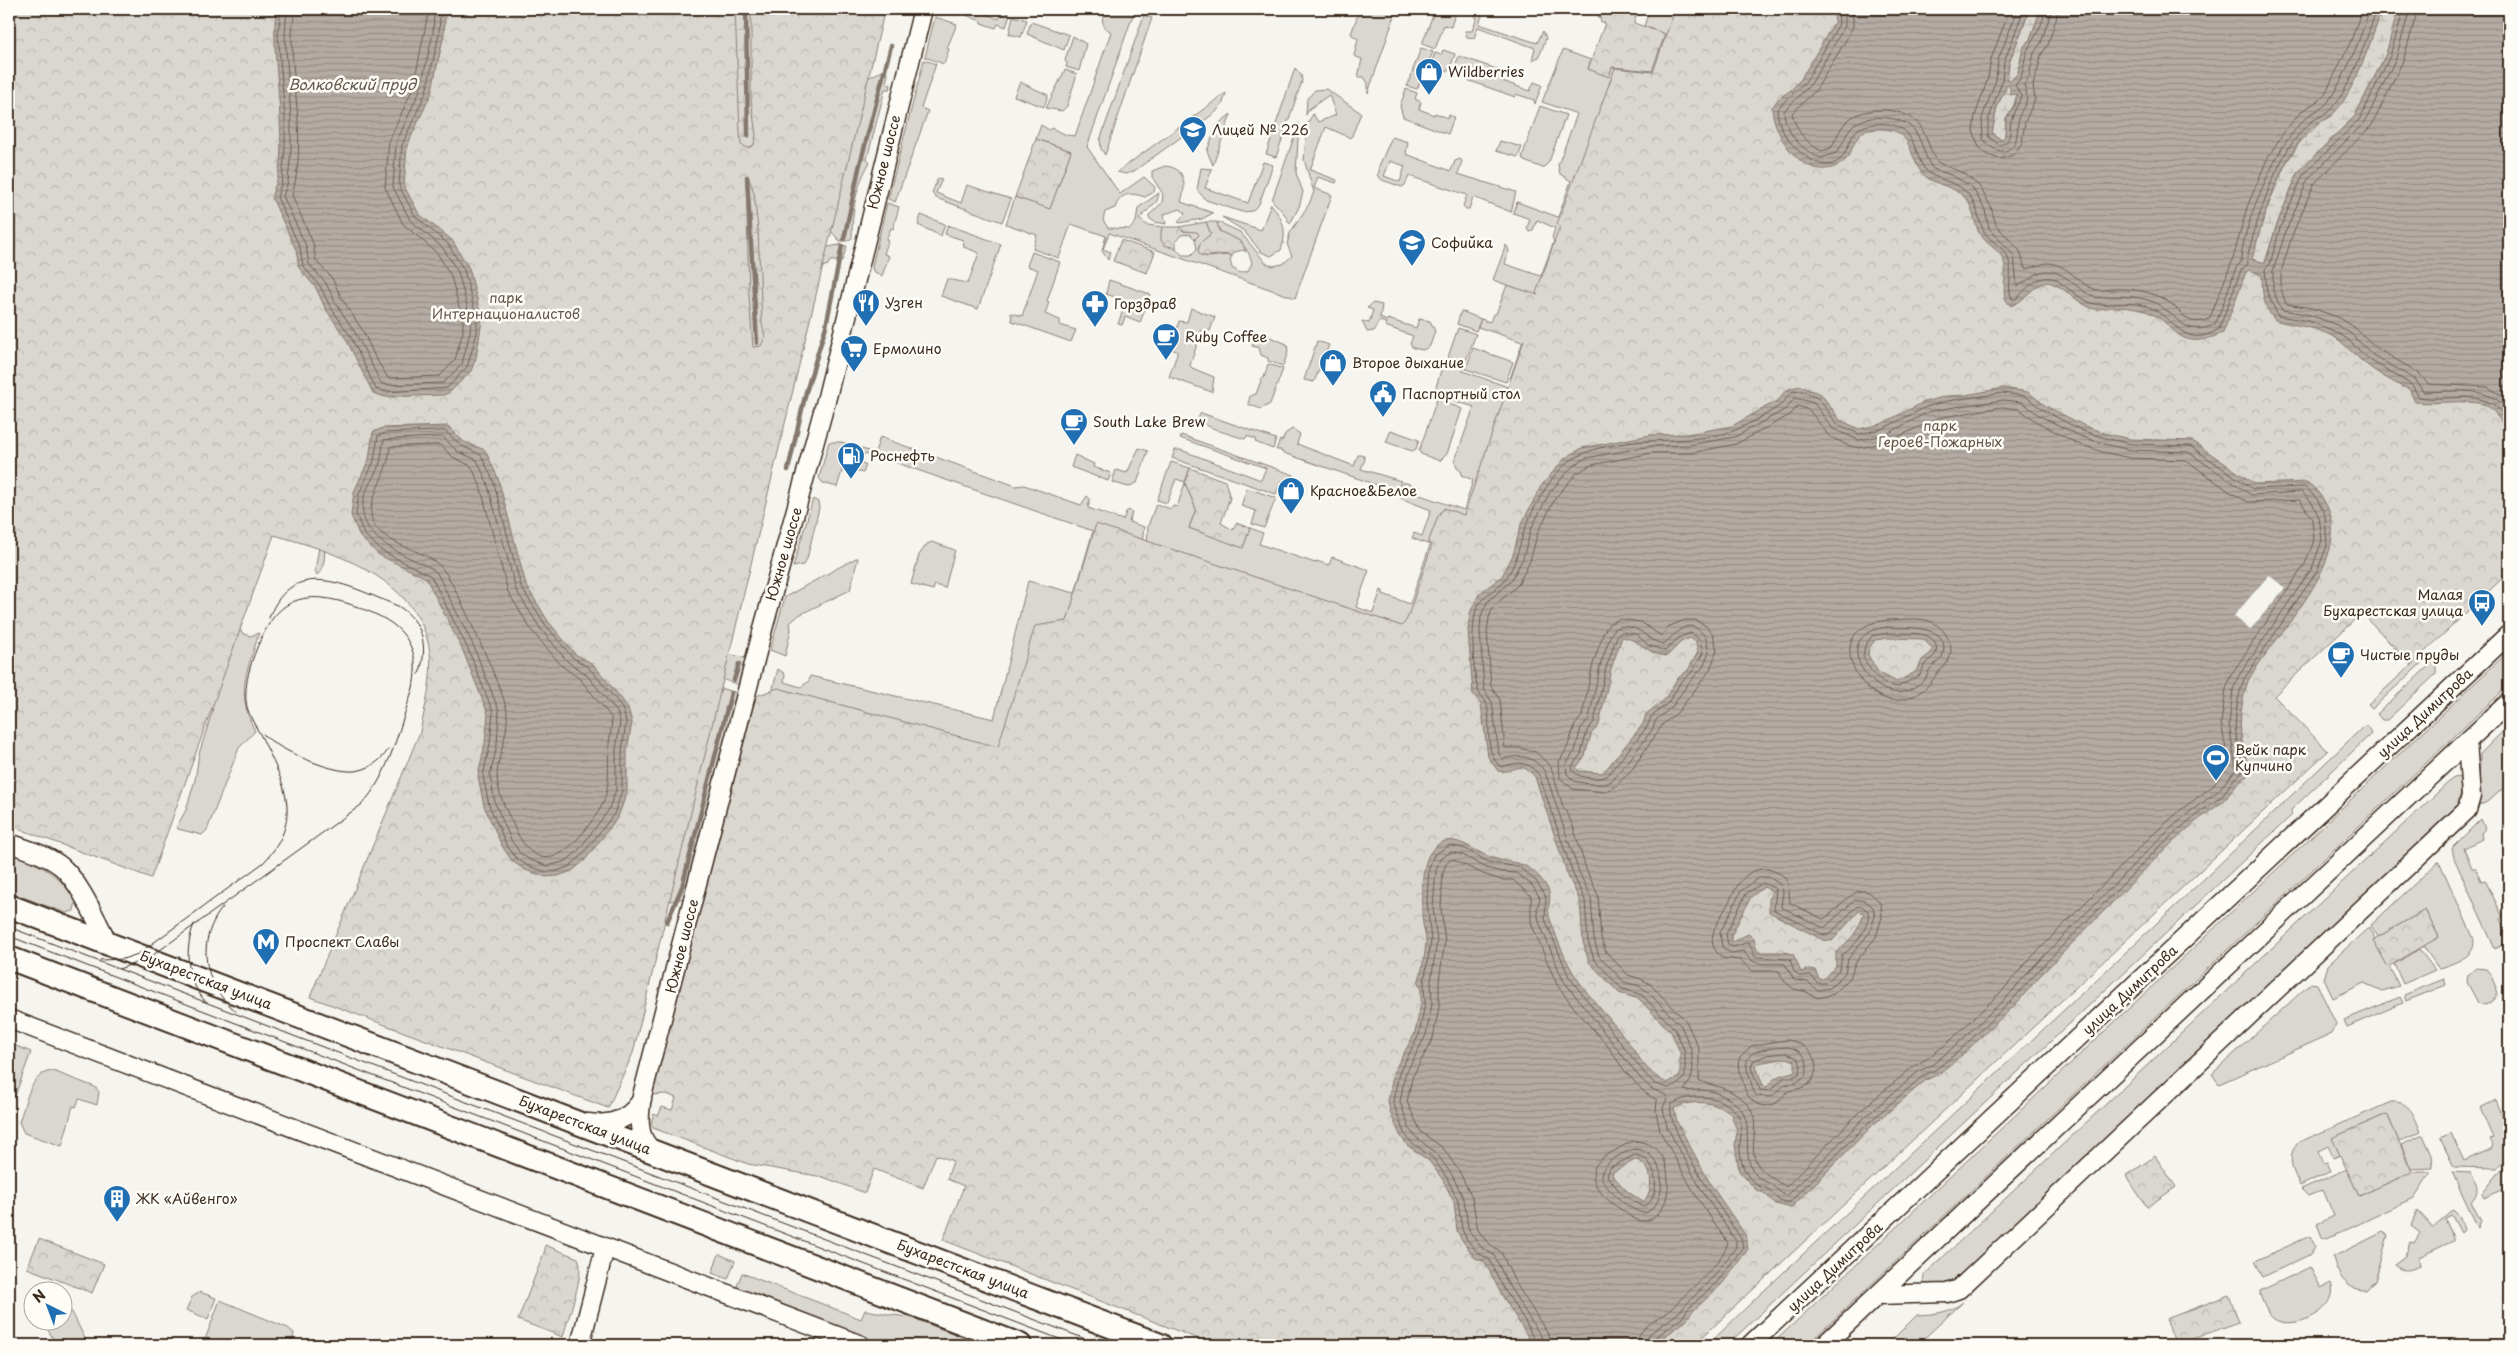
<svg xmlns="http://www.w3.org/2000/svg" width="2518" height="1354" font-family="'Playpen Sans',sans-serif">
<defs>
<pattern id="forest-crowns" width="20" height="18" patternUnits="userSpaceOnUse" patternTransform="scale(1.25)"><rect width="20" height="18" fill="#dad6d0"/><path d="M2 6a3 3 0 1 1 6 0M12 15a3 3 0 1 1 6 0" fill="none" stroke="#bcb8b2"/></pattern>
<pattern id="wetland-marsh" width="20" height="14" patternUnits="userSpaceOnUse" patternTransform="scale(1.25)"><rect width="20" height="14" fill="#dad6d0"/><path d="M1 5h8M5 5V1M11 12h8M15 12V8" fill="none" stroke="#bcb8b2"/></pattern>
<pattern id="water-rules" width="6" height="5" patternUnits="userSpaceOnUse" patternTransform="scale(1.25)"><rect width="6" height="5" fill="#b4aca4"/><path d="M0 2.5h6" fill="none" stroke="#948c85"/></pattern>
</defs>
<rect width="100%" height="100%" fill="#f5f4ee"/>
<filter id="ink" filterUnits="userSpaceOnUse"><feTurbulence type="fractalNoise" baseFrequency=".02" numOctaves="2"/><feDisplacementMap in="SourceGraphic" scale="10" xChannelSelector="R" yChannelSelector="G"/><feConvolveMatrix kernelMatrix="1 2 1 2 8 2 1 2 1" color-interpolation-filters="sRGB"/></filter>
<g filter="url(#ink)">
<path fill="#dad6d0" stroke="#8a8077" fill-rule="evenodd" d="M 963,9 L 973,9 L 999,19 L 1002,11 L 1010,14 L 1006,27 L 998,24 L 996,28 L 981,23 L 981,21 L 966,15 L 967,12 Z
M 1105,9 L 1135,9 L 1087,147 L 1120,194 L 1144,177 L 1155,187 L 1154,192 L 1145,197 C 1132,193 1121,191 1115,208 L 1105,212 L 1103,220 L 1108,228 L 1130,229 L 1136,222 L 1138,208 L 1159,193 L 1157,201 L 1139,219 L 1147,225 L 1163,227 L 1161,230 L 1169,247 L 1176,248 L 1182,255 L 1191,255 L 1197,249 L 1195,239 L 1198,233 L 1183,231 L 1179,227 L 1206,222 L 1211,234 L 1199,245 L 1200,255 L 1207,257 L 1229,255 L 1232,256 L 1230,260 L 1232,268 L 1240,273 L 1248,271 L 1252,263 C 1246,235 1222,241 1217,225 L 1218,222 L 1240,232 L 1266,263 L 1273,266 L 1283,264 L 1292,256 L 1287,244 L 1290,233 L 1309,204 L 1314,192 L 1304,160 L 1307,124 L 1313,114 L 1318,122 L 1336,115 L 1329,95 L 1309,109 L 1306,115 L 1307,99 L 1315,90 L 1326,89 L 1361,113 L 1351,138 L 1326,127 L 1310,170 L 1337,180 L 1336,183 L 1318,177 L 1314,188 L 1332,195 L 1295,298 L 1109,233 L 1103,249 L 1111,252 L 1108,260 L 1102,251 L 1106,236 L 1071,224 L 1059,258 L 1033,249 L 1037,235 L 1006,224 L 1015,197 L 1050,208 L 1071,151 L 1036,139 L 1041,125 L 1049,130 L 1051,128 L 1067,135 L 1075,136 L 1111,32 C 1101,26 1101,19 1105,9 Z
M 1360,9 L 1397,9 L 1368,93 L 1368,83 L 1364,77 L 1358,77 L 1362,59 L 1354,56 L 1358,39 L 1351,34 Z
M 1435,9 L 1456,9 L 1451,27 L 1444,25 L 1435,49 L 1422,44 Z
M 1478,9 L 1483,13 L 1479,24 L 1537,43 L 1543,31 L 1546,38 L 1539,57 L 1532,60 L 1535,48 L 1478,27 L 1474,38 L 1467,37 L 1465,31 L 1472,31 L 1477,18 L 1471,13 Z
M 1650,9 L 1659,9 L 1672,13 L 1674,9 L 1680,9 L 1522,388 L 1509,382 L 1538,296 L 1493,280 L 1506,245 L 1509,250 L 1505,264 L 1541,276 L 1554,241 L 1552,238 L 1555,228 L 1537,220 L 1533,230 L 1529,232 L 1527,228 L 1530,219 L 1513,213 L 1517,202 L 1558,217 L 1571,181 L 1560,174 L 1558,165 L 1577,114 L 1542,102 L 1563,50 L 1591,60 L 1588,69 L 1609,76 L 1612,67 L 1652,70 L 1665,34 L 1644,26 Z
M 1144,15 L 1152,18 L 1105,155 L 1101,149 L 1100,140 Z
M 1013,16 L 1027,20 L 1021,37 L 1009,34 Z
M 935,17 L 957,24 L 947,48 L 949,49 L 944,64 L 925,57 Z
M 1031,22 L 1069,35 L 1064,50 L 1027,34 Z
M 1073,36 L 1086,44 L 1079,71 L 1066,67 L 1067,64 L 1065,60 Z
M 1421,48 L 1433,52 L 1417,89 L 1407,86 Z
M 1443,50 L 1455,54 L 1449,71 L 1431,64 L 1435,53 L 1441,55 Z
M 1459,56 L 1505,72 L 1502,81 L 1530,91 L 1534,82 L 1542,85 L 1535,104 L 1534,100 L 1516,94 L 1515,97 L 1456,76 L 1457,73 L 1453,71 Z
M 924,60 L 936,64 L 921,108 L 928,111 L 895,202 L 888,199 Z
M 1295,68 L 1301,75 L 1302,81 L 1276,157 L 1266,154 Z
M 1065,70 L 1077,74 L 1067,106 L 1062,111 L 1046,108 Z
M 882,71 L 886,71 L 888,74 L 886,83 L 891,85 L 890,89 L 885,89 L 867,159 L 870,162 C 856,185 852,211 852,238 L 847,241 L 840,241 L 828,228 L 863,80 Z
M 1020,82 L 1048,95 L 1044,107 L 1014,96 Z
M 1406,89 L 1417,93 L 1415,99 L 1421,102 L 1419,109 L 1434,115 L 1435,113 L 1448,118 L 1449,115 L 1454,117 L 1448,134 L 1403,117 L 1400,106 Z
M 1226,93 L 1223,103 L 1216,112 L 1134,171 L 1126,174 L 1117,172 Z
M 1540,106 L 1566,115 L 1549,162 L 1543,168 L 1524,161 L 1522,157 Z
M 1231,114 L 1213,165 L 1207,151 L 1217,125 Z
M 1299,123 L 1296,173 L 1303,192 L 1299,207 L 1290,224 L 1283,212 L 1272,200 Z
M 1392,137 L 1408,142 L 1406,154 L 1451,171 L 1455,161 L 1460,159 L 1462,161 L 1458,174 L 1516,192 L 1511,212 L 1473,197 L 1469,209 L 1466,209 L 1463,206 L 1467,195 L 1409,176 L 1405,185 L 1402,187 L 1382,180 L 1377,175 L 1379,173 L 1379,166 ZM 1390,161 L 1405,166 L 1400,182 L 1384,176 Z
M 1500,141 L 1522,147 L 1518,157 L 1496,151 Z
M 1263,162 L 1273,165 L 1259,204 L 1252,211 L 1242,212 L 1206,200 L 1197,190 L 1201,168 L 1212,169 L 1205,188 L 1248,203 Z
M 1165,166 C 1187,168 1186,186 1181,202 L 1213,213 L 1202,219 L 1179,223 L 1178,221 L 1185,214 L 1181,209 L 1164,214 L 1166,224 L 1155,222 L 1149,218 L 1149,215 L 1162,203 L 1163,194 L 1152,177 L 1152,171 Z
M 938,178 L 942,179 L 936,193 L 961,203 L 967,185 L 1011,199 L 1002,222 L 936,198 L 932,193 Z
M 887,203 L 899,207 L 893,229 L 891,228 L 886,240 L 888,241 L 884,254 L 889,256 L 882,276 L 873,271 L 872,266 Z
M 1271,204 C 1283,219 1288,231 1281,250 L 1271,256 L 1261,252 L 1244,231 L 1222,217 L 1261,230 Z
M 921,215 L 945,224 L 941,236 L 918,225 Z
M 948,225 L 1001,244 L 978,309 L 941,296 L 947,279 L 968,283 L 979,253 L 964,247 L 963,240 L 945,234 Z
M 839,245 L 847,246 L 842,261 L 830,261 L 828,265 L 819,268 L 824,248 Z
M 1032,252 L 1060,262 L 1047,301 L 1049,302 L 1045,314 L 1060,320 L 1060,325 L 1076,330 L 1071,342 L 1012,321 L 1011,313 L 1022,316 L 1038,270 L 1027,266 Z
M 1109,280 L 1150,294 L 1140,323 L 1125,317 L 1122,325 L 1118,324 L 1124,307 L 1114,300 L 1115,297 L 1106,294 Z
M 1373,303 L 1382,305 L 1380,318 L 1387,321 L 1388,319 L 1416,328 L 1419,319 L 1430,321 L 1435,331 L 1430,346 L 1423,350 L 1413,348 L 1410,344 L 1413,336 L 1385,326 L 1386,323 L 1379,321 L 1374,331 L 1367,332 L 1362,321 L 1369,323 L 1373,310 L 1367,308 Z
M 1191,308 L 1215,317 L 1210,331 L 1202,330 L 1190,365 L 1192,368 L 1214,377 L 1212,392 L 1169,377 L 1177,354 L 1177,351 L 1170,349 L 1179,321 L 1187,322 Z
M 1461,311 L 1481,319 L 1476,331 L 1457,324 Z
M 1458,328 L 1476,334 L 1465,363 L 1448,357 Z
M 1258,332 L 1287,344 L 1288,352 L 1283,366 L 1268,361 L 1268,358 L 1261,355 L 1259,348 L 1252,346 Z
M 1317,341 L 1329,345 L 1314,382 L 1304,380 Z
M 1473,348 L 1513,362 L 1506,382 L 1466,369 Z
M 1444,360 L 1464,367 L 1463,371 L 1508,387 L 1469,513 L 1399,646 L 1147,550 L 1148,526 L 1156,504 L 1171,509 L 1173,506 L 1177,507 L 1185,483 L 1196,509 L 1189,528 L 1243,547 L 1250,528 L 1263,533 L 1259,544 L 1315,563 L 1316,561 L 1329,565 L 1332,557 L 1369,570 L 1356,607 L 1373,613 L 1381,590 L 1383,591 L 1383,594 L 1410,604 L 1430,545 L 1412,538 L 1414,533 L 1422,536 L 1431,510 L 1400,498 L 1399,493 L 1403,482 L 1419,487 L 1417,494 L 1464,510 L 1473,480 L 1461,475 L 1462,472 L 1457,468 L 1455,460 L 1474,407 L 1434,394 Z
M 1268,364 L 1283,369 L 1270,404 L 1261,409 L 1248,404 L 1250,396 L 1256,394 L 1262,378 L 1264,378 Z
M 1437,399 L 1462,409 L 1447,454 L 1440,461 L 1421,454 L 1419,451 Z
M 1201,413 L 1276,439 L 1273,449 L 1255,442 L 1256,439 L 1247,436 L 1245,439 C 1239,437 1201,427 1198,418 Z
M 1292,429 L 1300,434 L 1297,444 L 1354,466 L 1358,455 L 1363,455 L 1365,459 L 1361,469 L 1401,481 L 1397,492 L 1281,452 L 1281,450 L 1276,450 L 1280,440 L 1282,441 L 1285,434 Z
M 1391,430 L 1419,440 L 1416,449 L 1412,451 L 1386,442 Z
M 1181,435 L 1294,475 L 1291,484 L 1281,481 L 1276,494 L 1172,458 L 1175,450 L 1181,450 L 1261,480 L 1266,468 L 1180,438 Z
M 880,437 L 1016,486 L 1024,485 L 1081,505 L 1087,496 L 1090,499 L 1088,508 L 1123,520 L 1126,512 L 1129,510 L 1132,513 L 1129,522 L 1144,527 L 1142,545 L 1048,760 L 776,697 L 773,688 L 778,669 L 785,674 L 784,682 L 801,687 L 809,681 L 810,676 L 994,719 L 1028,581 L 1075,593 L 1093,531 L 874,455 Z
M 829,442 L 842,442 L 874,453 L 873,456 L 864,454 L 858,456 L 859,461 L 866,465 L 863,473 L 843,468 L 837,487 L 823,483 L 819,478 Z
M 1139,448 L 1148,451 L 1137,483 L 1128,487 L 1112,482 L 1116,470 L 1127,473 Z
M 1075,455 L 1094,464 L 1093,467 L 1111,473 L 1108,481 L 1071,467 Z
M 1171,462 L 1190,468 L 1185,482 L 1176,479 L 1167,503 L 1157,500 Z
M 1247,488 L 1276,498 L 1264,528 L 1252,524 L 1256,511 L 1241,506 Z
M 813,499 L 818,502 L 819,508 L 807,559 L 803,565 L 793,567 Z
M 295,520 C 318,522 329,544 323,565 C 321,570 321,572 317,575 L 315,570 L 319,547 L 311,537 L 305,540 L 304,536 L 292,531 L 266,527 L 256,540 L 259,544 L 265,541 L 267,544 L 261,550 L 261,562 L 249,583 C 238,585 234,592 231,602 L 240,617 L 238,625 L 242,633 L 250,636 L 259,633 C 247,673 235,691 255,731 L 239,748 L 207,830 L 202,835 L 178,829 L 177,826 L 186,810 L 195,780 L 199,754 L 213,709 L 206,704 L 196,709 L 190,721 L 185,760 L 179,763 L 166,739 L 151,743 L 145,739 L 146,729 C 159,723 180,716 183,700 L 175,693 L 168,694 L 161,703 L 150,703 C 137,711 135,720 133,734 C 130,748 127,750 140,762 L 126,807 L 119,806 L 108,797 L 143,686 L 188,560 L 214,571 L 217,567 L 231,566 L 229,558 L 212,552 L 209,560 L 213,563 L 193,554 C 192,543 195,532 202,524 L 241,527 Z
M 932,542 L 955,550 L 945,588 L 935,585 L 933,590 L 911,584 L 919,555 L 927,544 Z
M 856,558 L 858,558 L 850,590 L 799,615 L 790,623 L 791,629 L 785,656 L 770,650 L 785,597 Z
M 2398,630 L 2426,659 L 2372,709 L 2368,705 L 2411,665 L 2387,640 Z
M 2509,651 L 2509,685 L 1807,1345 L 1771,1345 Z
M 726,654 L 748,658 L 740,685 L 721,679 Z
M 2433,662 L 2436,666 L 2436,674 L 2387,720 L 2382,720 L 2377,714 Z
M 719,688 L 738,693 L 686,898 L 665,902 Z
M 2509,725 L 2509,783 L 2488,802 L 2476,806 L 2479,796 L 2480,754 Z
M 2364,726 L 2368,726 L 2371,734 L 2291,810 L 2292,815 L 1727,1345 L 1721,1345 L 1715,1338 L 1753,1301 L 2204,879 Z
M 2457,777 L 2461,779 L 2463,784 L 2457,808 L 1954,1281 L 1939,1285 L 1923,1284 L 1924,1275 L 2452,779 Z
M 2481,819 L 2485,829 L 2481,833 L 2482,839 L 2464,848 L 2472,868 L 2476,868 L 2481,881 L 2485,880 L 2503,917 L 2500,919 L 2509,942 L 2495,949 L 2454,858 L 2452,848 Z
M 9,853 C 40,865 57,871 76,901 L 74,911 L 66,913 L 9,892 Z
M 2439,861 L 2473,937 C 2479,957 2454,962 2439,969 L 2423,946 L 2439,937 L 2425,910 L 2378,937 L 2371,925 Z
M 2369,927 L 2399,986 L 2382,991 L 2364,983 L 2333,998 L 2324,979 L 2328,965 Z
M 2419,949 L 2435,970 L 2403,984 L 2394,964 Z
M 2476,968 L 2486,969 L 2491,975 L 2498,994 L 2492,1003 L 2485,1005 L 2478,1003 L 2467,982 L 2468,975 Z
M 2444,979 L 2446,985 L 2406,1001 L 2404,995 Z
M 2311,983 L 2317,984 L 2336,1024 L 2331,1034 L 2219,1084 L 2212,1074 Z
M 2400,997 L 2403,1003 L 2347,1027 L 2344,1020 Z
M 9,1043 L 31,1052 L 15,1096 L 9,1102 Z
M 53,1071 L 95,1087 L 99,1092 L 97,1105 L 79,1099 L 76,1107 L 73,1106 L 62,1146 L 24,1133 L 19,1122 C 26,1103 30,1072 53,1071 Z
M 2496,1100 L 2509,1131 L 2509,1154 L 2497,1168 L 2454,1167 L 2440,1138 L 2451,1133 L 2464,1161 L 2491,1149 L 2493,1145 L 2490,1139 L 2493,1138 L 2480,1108 Z
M 2391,1102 C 2411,1101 2414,1116 2421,1132 L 2399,1142 L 2387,1114 L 2333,1138 L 2340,1155 L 2334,1158 L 2328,1146 L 2318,1151 L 2323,1163 L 2327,1162 L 2331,1171 L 2300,1186 C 2293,1171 2286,1158 2297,1143 Z
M 2423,1135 L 2432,1155 L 2433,1168 L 2411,1169 L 2401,1145 Z
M 2509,1160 L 2509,1187 L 2484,1198 L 2482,1194 Z
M 2347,1169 L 2359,1196 L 2412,1172 L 2431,1172 L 2414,1198 L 2327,1239 L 2322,1237 L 2317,1224 L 2334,1216 L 2323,1190 L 2308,1196 L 2301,1189 Z
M 2452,1172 L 2471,1173 C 2478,1186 2480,1191 2471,1202 L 2481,1221 L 2478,1228 Z
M 2417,1210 L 2433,1227 L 2453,1210 L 2460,1217 L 2464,1230 L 2461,1233 L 2452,1216 L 2445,1219 L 2453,1237 L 2453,1241 L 2419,1257 L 2420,1266 C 2410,1270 2403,1273 2394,1265 L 2405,1257 L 2410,1242 L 2414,1243 L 2420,1233 L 2411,1226 Z
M 2383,1232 L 2388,1235 L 2375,1281 L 2366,1290 C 2346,1291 2337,1274 2333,1257 Z
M 2310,1236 L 2315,1246 L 2311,1254 L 2263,1277 L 2255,1261 Z
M 719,1254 L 735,1261 L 728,1279 L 712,1273 Z
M 2310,1267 L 2321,1288 L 2331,1283 C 2342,1310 2292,1332 2274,1319 C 2267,1314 2263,1302 2260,1295 L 2260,1291 Z
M 742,1273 L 861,1319 L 865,1310 L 912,1318 L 984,1345 L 881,1345 L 736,1289 Z
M 200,1292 L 216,1298 L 208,1319 L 186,1310 L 192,1297 Z
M 220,1300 L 288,1328 L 294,1333 L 292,1345 L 203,1345 Z
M 1963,1302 L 1917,1345 L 1887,1345 L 1917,1315 C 1934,1314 1950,1313 1963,1302 Z
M 63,1304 L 72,1312 L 88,1345 L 57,1345 L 43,1322 L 62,1322 Z"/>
<path fill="url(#forest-crowns)" stroke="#8a8077" d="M 9,9 L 885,9 L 633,1053 L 608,1108 L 310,997 L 420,732 C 425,706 433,679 430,652 C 419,579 336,552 274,535 L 151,878 L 9,825 Z
M 1601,9 L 1638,9 L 1634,23 L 1665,34 L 1652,71 L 1612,67 L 1609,77 L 1588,69 L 1605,23 L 1600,21 L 1601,18 L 1598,17 Z
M 1675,9 L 2509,9 L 2509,572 L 2411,665 L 2362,613 L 2284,686 L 2274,696 L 2328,751 L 1694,1345 L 1214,1345 L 943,1240 L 964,1186 L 947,1179 L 953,1161 L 936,1155 L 923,1188 L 874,1169 L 865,1193 L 823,1177 L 748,1164 L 653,1128 L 651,1123 L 654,1114 L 658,1116 L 662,1107 L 672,1110 L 676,1098 L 667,1094 L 652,1095 L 756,696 L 778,688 L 998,747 L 1035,626 L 1067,621 L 1096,524 L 1402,626 L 1407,619 L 1432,545 L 1428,543 L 1438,516 L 1444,508 L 1464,515 L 1524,340 L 1522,342 L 1478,327 L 1481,319 L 1490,322 L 1493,314 L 1496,314 L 1507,285 L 1538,295 L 1536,293 L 1560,226 L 1557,224 L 1615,68 L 1653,72 Z
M 1036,139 L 1071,151 L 1050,209 L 1015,197 Z
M 1206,222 L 1217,222 L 1219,231 L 1242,242 L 1246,252 L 1243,250 L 1235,252 L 1232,256 C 1221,251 1211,259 1200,255 L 1198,250 L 1201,242 L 1211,234 Z
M 1163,227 L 1179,227 L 1183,231 L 1197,232 L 1199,235 L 1195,239 L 1190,234 L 1181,235 L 1176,241 L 1176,248 L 1164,245 L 1161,240 L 1161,232 Z
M 1121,240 L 1155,252 L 1147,273 L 1113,261 Z
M 1190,468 L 1225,481 L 1230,498 L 1221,523 L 1233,530 L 1236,523 L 1250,528 L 1243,548 L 1189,528 L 1196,509 L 1185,483 Z
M 2425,910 L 2439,937 L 2388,967 L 2373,940 Z
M 2387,1114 L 2412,1172 L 2359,1196 L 2332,1138 Z
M 2155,1156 L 2176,1187 L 2147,1207 L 2126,1176 Z
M 39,1239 L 104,1264 L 92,1293 L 27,1268 Z
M 545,1245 L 578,1258 C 586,1272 567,1320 563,1337 L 518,1320 L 545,1250 Z
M 2229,1295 L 2239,1322 L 2176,1345 L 2166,1319 Z"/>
<path fill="url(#wetland-marsh)" stroke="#8a8077" d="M 735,9 L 751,9 L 751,99 L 756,135 L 754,145 L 748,148 L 741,145 L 740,132 Z
M 2030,9 L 2041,9 L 2030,39 L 2023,48 L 2018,73 L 2010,81 L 2007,79 L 2009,63 Z
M 2382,9 L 2399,10 L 2386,54 L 2355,116 L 2298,172 L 2276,227 L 2265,263 L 2251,260 L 2265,213 L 2285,165 L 2300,142 L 2342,102 L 2368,48 Z
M 2007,85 L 2017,94 L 2014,105 L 2006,118 L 2005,136 L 2001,140 L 1992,133 L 1997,107 Z
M 746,176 L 748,176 L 754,193 L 758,229 L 762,324 L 765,337 L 761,346 L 753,347 L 749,296 Z"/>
<path fill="url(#water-rules)" stroke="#84786e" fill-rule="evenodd" d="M 276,9 L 454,9 L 445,18 L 444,34 L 431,94 L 407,146 L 404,186 L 419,214 L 452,240 L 469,268 L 482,320 L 476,358 L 471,371 L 450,392 L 444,395 L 385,397 L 373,393 L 346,339 L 325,308 L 316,288 L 299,268 L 296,250 L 272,198 C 272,191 275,187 277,180 C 282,162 281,138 280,119 C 279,82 272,46 276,9 Z
M 1833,9 L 2030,9 L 2009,63 L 2007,79 L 2010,81 L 2018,73 L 2023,48 L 2030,39 L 2041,9 L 2382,9 C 2372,38 2355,91 2334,113 C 2329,119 2320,121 2315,125 C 2303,135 2292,151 2285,165 C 2269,194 2261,228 2252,259 L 2265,263 L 2276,227 L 2298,172 L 2355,116 L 2386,54 L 2398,9 L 2509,9 L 2509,429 C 2499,424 2497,410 2485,405 C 2465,398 2436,405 2415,402 L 2409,389 C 2390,382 2369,368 2354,354 C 2346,347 2340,339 2330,335 C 2313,326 2294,326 2275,320 C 2263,307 2262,292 2262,275 L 2250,270 L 2246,272 L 2223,333 C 2171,356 2178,318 2141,310 C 2132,308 2123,307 2114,307 C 2107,307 2097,311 2091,308 C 2076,302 2064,286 2048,282 C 2031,285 2026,301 2011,306 C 1997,295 2010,274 2003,259 C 1998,249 1986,244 1980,234 C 1972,221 1975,204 1961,194 C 1949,185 1931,184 1922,173 C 1911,160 1912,139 1897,132 C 1888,128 1871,128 1863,132 C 1852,139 1853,156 1842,163 C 1808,186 1774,139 1772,108 L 1778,99 L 1791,90 L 1801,79 L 1835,21 ZM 2007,85 L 2010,88 L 2010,95 L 2017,94 L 2014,106 L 2006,118 L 2005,136 L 2001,140 L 1992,133 L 1997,107 Z
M 1800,386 L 1821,394 L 1840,420 L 1859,429 L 1881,424 L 1924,402 L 1947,396 L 1966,395 L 2003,388 L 2028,392 L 2046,406 L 2085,426 L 2107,434 L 2131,439 L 2192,441 L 2255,484 L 2307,482 C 2379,539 2278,627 2248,681 C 2242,700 2238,721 2242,741 C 2245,755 2248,761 2247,776 L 2238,782 L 2225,800 L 2194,823 L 2163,851 L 2038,978 L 2017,1003 L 1962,1055 L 1937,1075 L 1926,1080 L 1873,1125 L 1791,1208 L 1776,1204 L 1764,1193 L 1756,1190 L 1739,1171 L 1735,1145 L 1737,1131 L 1731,1114 C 1713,1101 1695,1099 1674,1108 L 1677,1122 L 1711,1185 L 1746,1236 L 1748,1249 L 1722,1284 L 1691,1313 L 1686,1321 L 1653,1345 L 1533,1345 L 1500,1292 L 1485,1262 L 1475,1258 L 1462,1240 L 1457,1231 L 1454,1202 L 1443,1180 L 1429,1161 L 1407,1145 L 1400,1135 L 1390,1112 L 1388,1101 L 1394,1071 L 1415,1033 L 1421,1003 L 1421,987 L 1418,983 C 1422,971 1425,956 1426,942 C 1426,936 1424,930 1423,924 C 1421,906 1420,868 1430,853 C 1448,826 1470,850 1490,857 C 1515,866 1525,857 1545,884 C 1554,896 1547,903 1549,916 C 1551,922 1558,941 1561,948 C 1574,982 1599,1006 1622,1034 C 1636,1051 1645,1073 1667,1083 L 1680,1076 L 1680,1052 L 1671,1032 L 1639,999 L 1619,993 L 1589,962 L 1583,942 L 1580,901 L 1568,876 L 1535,777 C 1519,758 1515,774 1498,771 L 1488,757 L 1481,704 L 1473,694 L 1468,630 L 1470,613 L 1479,594 L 1502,576 L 1513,555 L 1521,525 L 1541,486 L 1565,458 L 1582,448 L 1650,435 L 1687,434 L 1732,426 L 1780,399 C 1784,389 1790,388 1800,386 ZM 1622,637 C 1640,639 1647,655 1667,656 L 1681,642 L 1690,638 L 1696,642 L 1698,652 L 1688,670 L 1677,679 L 1664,700 L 1646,714 L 1643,724 L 1603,773 L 1579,771 L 1576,768 L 1585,756 L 1591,734 L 1599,725 L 1611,669 ZM 1889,638 L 1923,639 L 1932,648 L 1932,652 L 1922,660 L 1917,671 L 1897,682 L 1878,672 L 1868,655 L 1869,648 L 1875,640 ZM 1764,887 L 1772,891 L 1769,900 L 1769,912 L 1823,940 L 1832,941 L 1859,911 L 1864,913 C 1858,933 1850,940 1836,952 L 1836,966 L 1823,979 L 1819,979 L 1815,970 L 1809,969 L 1801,972 L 1793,954 L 1784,952 L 1757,952 L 1754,938 L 1748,934 L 1732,942 L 1731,936 L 1751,897 ZM 1787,1058 L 1795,1061 L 1795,1071 C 1780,1077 1779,1072 1767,1087 L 1763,1086 L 1756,1066 L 1758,1063 ZM 1635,1160 C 1653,1162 1655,1191 1643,1202 L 1627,1191 L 1612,1175 L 1613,1172 Z
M 448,426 L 464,442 L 485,450 L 498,478 L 526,585 L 548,621 L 575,654 L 593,664 L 621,698 L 628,708 L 632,722 L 627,751 L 627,792 L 618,817 L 585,860 L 572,871 L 558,876 L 546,877 L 525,870 L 512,861 L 502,846 L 484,806 L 478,776 L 485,743 L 488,714 L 463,651 L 426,578 L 379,555 L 360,537 L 351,515 L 354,492 L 369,459 L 373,432 L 383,428 Z"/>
<path fill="#f5f4ee" d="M 2269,575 L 2285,588 L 2250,630 L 2234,616 Z"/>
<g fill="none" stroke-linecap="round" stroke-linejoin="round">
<path stroke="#6b5e54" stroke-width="1" d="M 281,9 L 278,34 L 285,118 L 285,148 L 282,181 L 277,197 L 300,248 L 303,266 L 320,286 L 330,306 L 351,337 L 376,389 L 386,392 L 447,388 L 467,367 L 477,333 L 477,320 L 464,270 L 448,244 L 415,216 L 399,186 L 402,145 L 426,92 L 439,34 L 440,17 L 447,9
M 287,9 L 285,34 L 291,118 L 291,148 L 288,182 L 283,196 L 306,246 L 309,264 L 326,283 L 335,302 L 356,334 L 381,383 L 386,385 L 443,383 L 462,364 L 470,332 L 471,321 L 458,272 L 443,248 L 410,220 L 393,187 L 396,143 L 420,90 L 433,33 L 434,16 L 438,9
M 295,9 C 294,18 292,27 292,36 C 292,89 307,143 292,195 L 313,243 L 316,261 L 332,278 L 342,299 L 363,331 L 375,357 L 388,378 L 440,376 L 455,360 L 463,331 L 463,322 L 451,276 L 437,253 L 403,224 L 385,187 L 389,141 L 413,88 L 429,9
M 1838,9 L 1839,24 L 1806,81 L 1777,109 C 1778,126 1785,138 1797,149 C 1808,160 1830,174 1843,156 C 1848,149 1850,139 1855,132 C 1864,122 1888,122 1899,127 C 1915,135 1915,154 1924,168 C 1933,181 1958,180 1969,195 C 1978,207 1978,221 1985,233 C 1991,242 2004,247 2008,258 C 2014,272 2006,286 2012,299 L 2016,299 C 2028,288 2037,273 2056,279 C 2065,286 2085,303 2095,304 C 2114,306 2128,300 2149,307 C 2176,318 2183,351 2219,329 L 2241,270 L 2248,264 L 2247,257 C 2256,226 2265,193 2280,164 C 2287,149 2299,132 2312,121 C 2318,117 2326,115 2331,109 C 2353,85 2366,39 2377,9
M 1845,9 L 1845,26 L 1811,84 L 1784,111 C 1785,132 1802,151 1821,158 L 1836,153 C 1843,146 1845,134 1852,126 C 1867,113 1901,115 1914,130 C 1923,141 1924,158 1933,169 L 1951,175 L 1969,185 L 1975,192 L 1985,210 L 1989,228 L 2014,256 L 2017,286 C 2029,283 2035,269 2051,271 C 2067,274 2079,291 2094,297 C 2099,299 2107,296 2113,296 C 2125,296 2139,297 2151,301 C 2177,311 2181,339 2214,325 L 2218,318 L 2236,268 L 2241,262 C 2241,231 2272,159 2291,135 C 2296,128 2303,120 2309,115 C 2315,111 2323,109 2328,102 C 2347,74 2359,41 2370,9
M 1853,9 L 1853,26 L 1846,40 L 1816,90 L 1792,113 C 1795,129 1807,145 1822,151 L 1831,148 C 1836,139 1840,128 1847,121 C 1865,105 1907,106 1921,127 C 1928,138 1930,152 1937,162 L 1965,174 L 1980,187 L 1991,207 L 1996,225 L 2020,251 L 2025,269 C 2032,269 2039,264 2047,263 C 2068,263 2078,285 2097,290 C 2101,291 2107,289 2112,289 C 2131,288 2151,291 2167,301 C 2184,311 2184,328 2209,319 L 2211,315 L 2233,259 L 2247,207 L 2268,157 L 2286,129 L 2303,110 L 2320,100 L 2326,92 L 2351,41 L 2362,9
M 2010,9 L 1991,59 L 1988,78 L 1975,116 L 1973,131 L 1979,147 L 1988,155 L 2000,159 L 2013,155 L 2022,143 L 2025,122 L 2035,99 L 2033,85 L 2038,69 L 2041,55 L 2048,45 L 2059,9
M 2018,9 L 1998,60 L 1996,80 L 1982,118 L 1983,139 C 1991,150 2007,158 2015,142 C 2018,136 2017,128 2018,122 C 2020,106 2032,105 2024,85 L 2029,77 L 2034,53 L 2041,43 L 2052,9
M 2024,9 L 2004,62 L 2002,81 L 1988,121 L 1988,136 L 1999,145 C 2014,143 2008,128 2012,118 C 2014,110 2019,104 2021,96 L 2015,85 C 2026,75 2022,62 2028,49 C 2035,36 2044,24 2045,9
M 2404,9 L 2390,56 L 2360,119 L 2303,175 L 2280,228 L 2270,264 L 2265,269 L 2267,292 L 2278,316 L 2309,321 L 2334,331 L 2346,338 L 2370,360 L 2412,385 L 2419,397 C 2444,402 2475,390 2497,407 C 2503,412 2505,418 2509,423
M 2410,9 L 2396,58 L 2365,122 L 2308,179 L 2286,231 L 2273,271 L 2273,291 L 2282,310 L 2310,315 L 2337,325 L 2350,333 L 2373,355 L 2416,380 L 2423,392 C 2451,392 2492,384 2509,412
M 2418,9 L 2403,61 L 2372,125 L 2314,184 L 2293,233 L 2281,272 L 2281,289 L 2286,304 L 2312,308 L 2340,318 L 2354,327 L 2378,349 L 2419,373 L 2428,384 L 2488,387 L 2509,400
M 1795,398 L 1814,403 L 1833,429 L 1859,440 L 1885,435 L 1928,412 L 1948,408 L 2003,400 L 2022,402 L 2040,416 L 2080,436 L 2104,444 L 2130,450 L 2188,452 L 2251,495 L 2302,492 L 2312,503 L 2319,517 L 2322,540 L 2319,549 L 2312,568 L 2238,677 L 2233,690 L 2229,724 L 2236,769 L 2218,791 L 2187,814 L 2155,843 L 2030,970 L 2009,995 L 1955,1046 L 1932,1065 L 1919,1071 L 1865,1117 L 1787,1196 C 1781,1194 1777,1189 1772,1185 C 1766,1181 1760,1180 1756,1175 C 1737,1152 1760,1119 1732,1101 C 1723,1095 1710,1089 1699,1090 C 1693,1090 1689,1092 1684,1090 L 1691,1080 L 1693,1068 L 1691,1049 L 1681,1026 L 1647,991 L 1639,986 L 1624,982 L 1599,956 L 1594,939 L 1591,898 L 1579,872 L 1545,772 C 1534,756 1521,754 1503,759 L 1499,754 L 1492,702 L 1484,689 L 1480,630 L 1481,616 L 1487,602 L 1511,581 L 1523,558 L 1531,529 L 1550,492 L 1572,467 L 1586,458 L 1651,446 L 1689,445 L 1735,437 L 1786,409 Z
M 1798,406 L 1809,410 L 1829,436 L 1847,445 L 1859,448 L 1887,442 L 1938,418 L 2002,407 L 2019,409 L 2037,422 L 2076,443 L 2102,452 L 2130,458 L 2186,460 L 2230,492 L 2248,502 L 2300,500 L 2312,519 L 2314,539 L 2312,546 L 2305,564 L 2231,675 L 2226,689 L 2221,723 L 2229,765 L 2213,786 L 2182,809 L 2150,837 L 2024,965 L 2004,989 L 1950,1041 L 1928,1058 L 1914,1066 L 1860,1111 L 1786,1187 C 1777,1181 1762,1173 1757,1163 C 1745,1140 1770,1116 1735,1094 C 1724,1087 1711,1085 1699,1081 L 1699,1049 L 1686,1021 L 1650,984 L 1641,979 L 1628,975 L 1606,952 L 1601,938 L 1598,895 L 1586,869 L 1573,826 L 1562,804 L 1551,767 L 1536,752 L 1519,748 L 1505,748 L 1500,700 L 1491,686 L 1487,631 L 1489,618 L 1493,607 L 1518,585 L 1530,561 L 1538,532 L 1556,497 L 1577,473 L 1591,465 L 1652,453 L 1690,453 L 1736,444 L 1790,415 Z
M 445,431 L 462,446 L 481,455 L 493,480 L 521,587 L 545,624 L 572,657 L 589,668 L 617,701 L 623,710 L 626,722 L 622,751 L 622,791 L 614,814 L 581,856 L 570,866 L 557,871 L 547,872 L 528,866 L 516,858 L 506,844 L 489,805 L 483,776 L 490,744 L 493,712 L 468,649 L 431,576 L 382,551 L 364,534 L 356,514 L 359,494 L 374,461 L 378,436 L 385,433 Z
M 443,437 L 457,451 L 477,460 L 487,482 L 516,590 L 540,628 L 567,661 L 585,673 L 617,712 L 620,722 L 616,750 L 616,790 L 608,811 L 577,852 L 566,861 L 548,866 L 530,860 L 520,853 L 511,840 L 495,803 L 490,776 L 497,745 L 499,711 L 474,647 L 437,573 L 431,568 C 401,553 351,537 365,494 C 369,483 376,473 380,463 C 382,455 382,447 384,440 Z
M 440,445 L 453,457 L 471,466 L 480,485 L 508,592 L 532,631 L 562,666 L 580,679 L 611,717 C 613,726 609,737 609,746 C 607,769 612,792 598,812 C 571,852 539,886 512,822 C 505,808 497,791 497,775 C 498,754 509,734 507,712 C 505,697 485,653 478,638 C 470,622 451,575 439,565 C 429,555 411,550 399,544 C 353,522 375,500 386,466 C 389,460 389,453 390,447 Z
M 1620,619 L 1641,622 L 1661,636 L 1670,626 L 1685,620 L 1695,620 L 1706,626 L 1713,634 L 1717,650 L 1710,670 L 1678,712 L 1663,724 L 1633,768 L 1615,787 L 1604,792 L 1573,789 L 1560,778 L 1559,762 L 1567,748 L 1575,725 L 1582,716 L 1593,664 L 1604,632 L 1609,624 Z
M 1888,620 C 1900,620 1918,617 1929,621 C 1944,626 1957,646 1948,661 C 1945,667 1939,670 1936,675 C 1928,688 1916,698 1900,700 C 1862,706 1815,627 1888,620 Z
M 1622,626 C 1646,628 1643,639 1663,644 C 1676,636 1688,612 1706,638 L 1709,653 L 1703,667 L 1687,685 L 1672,707 L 1656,720 L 1652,730 L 1628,762 L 1612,781 L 1605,784 L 1589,784 L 1574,781 L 1567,774 L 1566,764 L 1575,751 L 1581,728 L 1589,719 L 1600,666 L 1611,634 L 1615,629 Z
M 1888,627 C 1907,628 1954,624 1942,657 C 1939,662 1934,664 1931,668 C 1928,670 1928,675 1926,678 C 1920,685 1910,690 1903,692 C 1873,700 1824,634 1888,627 Z
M 1622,632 L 1636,634 L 1648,645 L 1665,651 L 1678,638 L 1691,633 L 1700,640 L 1703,653 L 1692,672 L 1681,682 L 1668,703 L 1651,717 L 1647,727 L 1607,776 C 1598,780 1580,779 1573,771 L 1572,766 L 1581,754 L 1587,731 L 1594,722 L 1606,668 L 1617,636 Z
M 1889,633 C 1905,634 1941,628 1936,654 L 1925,664 L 1920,675 L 1898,687 C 1881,685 1869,671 1863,656 L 1865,646 L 1872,636 Z
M 1768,869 C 1791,876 1788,883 1790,903 L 1823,919 C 1840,911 1860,870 1881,905 L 1882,917 L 1876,937 L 1855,963 L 1850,978 L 1834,994 L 1818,998 L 1804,991 L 1794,989 L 1784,981 L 1779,971 L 1753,971 L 1740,960 L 1723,958 C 1700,941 1720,920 1729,902 C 1737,885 1746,867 1768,869 Z
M 1761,877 L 1769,877 L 1781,885 L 1783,892 L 1781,907 L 1824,928 L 1855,900 L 1864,900 L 1873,907 L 1875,916 L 1870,932 L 1848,959 L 1845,973 L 1830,988 L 1817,990 L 1808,982 L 1794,980 L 1785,964 C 1768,962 1753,969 1744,951 L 1731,953 L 1722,947 L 1720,933 L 1741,891 Z
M 1763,883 L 1776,889 L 1774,910 L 1824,935 L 1829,935 L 1856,907 L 1861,906 L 1868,911 C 1871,926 1854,948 1842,955 L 1840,969 L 1826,983 L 1817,983 L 1811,975 L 1799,976 L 1794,971 L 1790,959 L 1755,957 L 1749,942 L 1733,947 L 1728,944 L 1726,934 L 1746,894 Z
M 1786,1040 C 1808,1041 1826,1065 1809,1084 C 1802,1090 1794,1088 1787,1092 C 1783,1095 1781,1100 1776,1103 C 1762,1111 1747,1101 1744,1086 C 1742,1075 1735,1069 1740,1057 L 1751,1046 Z
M 1787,1047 C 1803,1049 1811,1061 1805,1076 L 1796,1083 L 1786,1084 L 1771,1097 L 1757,1096 C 1752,1091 1752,1085 1750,1078 C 1737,1048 1764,1049 1787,1047 Z
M 1787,1053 L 1799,1059 L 1801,1067 L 1799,1074 L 1793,1077 L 1785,1077 L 1769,1091 L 1760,1090 L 1751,1068 L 1753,1061 L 1767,1055 Z
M 1636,1141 C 1660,1144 1667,1159 1668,1181 C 1669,1197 1662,1221 1642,1221 C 1633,1220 1627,1213 1619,1208 C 1595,1193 1579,1168 1612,1152 C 1621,1148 1626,1142 1636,1141 Z
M 1635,1149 C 1668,1151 1669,1205 1645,1213 C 1632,1213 1605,1189 1601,1177 C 1601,1163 1623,1152 1635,1149 Z
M 1635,1155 C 1659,1157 1662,1197 1644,1207 L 1623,1195 L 1607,1176 L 1610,1168 Z
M 1537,1345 L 1525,1321 L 1504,1289 L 1489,1259 L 1478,1253 L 1466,1238 L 1462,1229 L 1458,1201 L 1447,1178 L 1433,1158 L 1411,1142 L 1404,1133 L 1393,1102 L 1399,1073 L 1419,1035 L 1425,1004 L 1424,982 L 1431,941 L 1427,900 L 1429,868 L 1434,855 L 1450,845 L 1466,849 L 1488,862 L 1519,867 L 1536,881 L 1546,897 L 1545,919 L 1569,977 L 1646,1075 L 1655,1084 L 1668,1088 L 1678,1084 L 1685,1077 L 1685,1052 L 1675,1029 L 1642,995 L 1621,988 L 1594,959 L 1588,941 L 1585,900 L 1573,874 L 1539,775 C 1528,760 1518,762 1501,767 C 1482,752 1493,722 1486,702 C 1484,698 1479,695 1478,690 C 1473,670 1471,634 1475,614 C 1480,593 1496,593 1506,578 C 1517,563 1519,545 1525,529 C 1532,509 1553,471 1571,460 C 1619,431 1682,448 1733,431 C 1742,428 1777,409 1783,403 C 1787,399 1787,395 1793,392 L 1800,391 L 1818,398 L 1837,424 L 1859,434 L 1882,429 L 1926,407 L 1947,401 L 2003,393 L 2025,396 L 2043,410 L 2083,431 L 2105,438 L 2131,444 L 2190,446 L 2253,489 L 2305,487 L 2317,499 L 2325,515 L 2327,546 L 2317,571 L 2244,679 C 2237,699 2233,721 2237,741 C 2239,753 2243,761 2242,772 L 2234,779 L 2222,796 L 2191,819 L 2159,847 L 2034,975 L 2013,999 L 1959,1051 L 1935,1070 L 1923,1076 L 1869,1122 L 1790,1202 C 1779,1203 1776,1195 1768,1189 C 1764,1187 1760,1187 1757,1185 C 1744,1176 1739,1159 1740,1144 C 1741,1135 1743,1126 1739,1117 C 1728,1095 1689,1091 1671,1105 C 1664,1126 1726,1218 1741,1238 L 1743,1247 L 1718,1281 L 1688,1309 L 1682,1318 L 1653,1339 L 1651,1345
M 1544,1345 L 1542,1338 L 1509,1286 L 1494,1255 L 1482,1248 L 1471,1234 L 1468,1227 L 1464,1199 L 1452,1175 L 1437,1154 L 1416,1137 L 1410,1130 L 1400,1102 L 1405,1075 L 1426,1035 L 1432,1004 L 1431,981 L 1437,941 L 1433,908 L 1436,870 L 1440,859 L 1451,852 L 1463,855 L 1486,868 L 1502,872 L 1516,873 L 1532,885 L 1540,898 L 1537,909 L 1539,922 L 1563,980 L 1641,1079 L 1652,1089 L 1668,1096 L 1663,1108 L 1667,1127 L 1702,1191 L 1736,1241 L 1736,1247 L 1714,1276 L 1678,1313 L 1648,1335 L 1644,1345
M 1551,1345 L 1548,1334 L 1515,1282 L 1501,1252 L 1487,1242 L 1478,1230 L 1472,1197 L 1459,1171 L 1443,1148 L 1421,1132 L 1407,1102 L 1412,1078 L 1433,1038 L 1439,1007 L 1439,981 L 1445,941 L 1441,908 L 1443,872 L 1446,864 L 1452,859 L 1483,874 L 1501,880 L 1513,880 L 1531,896 L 1531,923 L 1557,985 L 1576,1010 L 1607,1045 L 1624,1070 L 1645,1093 L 1657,1100 L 1656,1111 L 1660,1131 L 1695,1194 L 1728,1243 C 1721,1265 1689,1290 1673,1307 C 1660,1320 1638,1325 1637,1345"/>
<path stroke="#84786e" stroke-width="4.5" d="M 746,9 L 748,136
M 747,177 L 757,343
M 844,239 L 859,168 L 891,46
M 788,470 L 806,392 L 826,326 L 842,246
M 734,680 L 739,664
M 667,922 L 682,887 L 731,693"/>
<defs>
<path id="minor" d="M 9,843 C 26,849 48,855 62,867 C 81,884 97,922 109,945
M 9,1019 L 861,1345
M 588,1123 C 611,1126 630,1120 642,1099
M 653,1151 C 636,1137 639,1116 642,1096 L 764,625 L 827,397 L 923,9
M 1877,1295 L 1947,1293 L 1959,1289 L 2467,810 L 2471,796 L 2467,742
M 580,1345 L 605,1248
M 1750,1345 L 2509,634
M 1824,1345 L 2509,702"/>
<path id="major" d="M 9,906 L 1160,1345
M 9,958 L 1020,1345"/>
</defs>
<use href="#minor" stroke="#3b2a1e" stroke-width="21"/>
<use href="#major" stroke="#3b2a1e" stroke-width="26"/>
<use href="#minor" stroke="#fdfcf7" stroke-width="18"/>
<use href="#major" stroke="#fdfcf7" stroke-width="22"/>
<path stroke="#3b2a1e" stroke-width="1" d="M 269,618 C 293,552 354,589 398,606 C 423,621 429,647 419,674
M 263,734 C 278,750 331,773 354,771 C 368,770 381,761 388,750
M 223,907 C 195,941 203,985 236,1011
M 194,924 C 184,951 186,979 205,1001
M 9,927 L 1101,1345
M 9,936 L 1075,1345
M 100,960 L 123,959 L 138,954 L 263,863 C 305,819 284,783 261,736 C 255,725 247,713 246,701 C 244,678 255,649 266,629 C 287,589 322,594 358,607 C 381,616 403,625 412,650 C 417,662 415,676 413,688 C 400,725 389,777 361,805 L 149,958 L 119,969"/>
</g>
</g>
<defs>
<symbol id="shop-pin" viewBox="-11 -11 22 30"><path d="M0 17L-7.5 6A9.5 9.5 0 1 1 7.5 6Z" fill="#1f6fb2" stroke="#fdfcf7"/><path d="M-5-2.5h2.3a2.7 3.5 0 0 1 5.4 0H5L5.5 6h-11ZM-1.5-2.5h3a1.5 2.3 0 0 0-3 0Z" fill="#fff"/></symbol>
<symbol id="school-pin" viewBox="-11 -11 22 30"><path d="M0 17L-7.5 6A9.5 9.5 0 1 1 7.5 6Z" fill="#1f6fb2" stroke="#fdfcf7"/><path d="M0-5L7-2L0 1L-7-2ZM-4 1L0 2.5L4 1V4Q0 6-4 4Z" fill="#fff"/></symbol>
<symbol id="restaurant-pin" viewBox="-11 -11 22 30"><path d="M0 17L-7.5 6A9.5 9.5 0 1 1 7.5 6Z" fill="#1f6fb2" stroke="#fdfcf7"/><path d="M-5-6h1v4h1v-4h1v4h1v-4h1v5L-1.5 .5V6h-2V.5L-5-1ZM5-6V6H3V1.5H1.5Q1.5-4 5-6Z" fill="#fff"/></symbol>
<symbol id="pharmacy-pin" viewBox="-11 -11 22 30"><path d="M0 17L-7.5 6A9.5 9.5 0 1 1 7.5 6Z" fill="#1f6fb2" stroke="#fdfcf7"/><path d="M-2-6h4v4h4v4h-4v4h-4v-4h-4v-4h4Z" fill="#fff"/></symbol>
<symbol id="cafe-pin" viewBox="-11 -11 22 30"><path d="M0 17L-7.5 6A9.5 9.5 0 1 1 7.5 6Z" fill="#1f6fb2" stroke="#fdfcf7"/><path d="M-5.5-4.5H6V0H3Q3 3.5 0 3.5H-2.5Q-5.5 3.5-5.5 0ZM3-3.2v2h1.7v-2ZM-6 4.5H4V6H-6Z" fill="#fff"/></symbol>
<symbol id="supermarket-pin" viewBox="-11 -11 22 30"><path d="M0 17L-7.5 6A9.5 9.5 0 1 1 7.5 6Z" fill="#1f6fb2" stroke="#fdfcf7"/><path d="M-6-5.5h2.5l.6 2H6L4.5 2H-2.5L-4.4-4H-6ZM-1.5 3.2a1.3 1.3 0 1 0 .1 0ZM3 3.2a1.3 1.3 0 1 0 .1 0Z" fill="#fff"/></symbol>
<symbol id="civic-pin" viewBox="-11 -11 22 30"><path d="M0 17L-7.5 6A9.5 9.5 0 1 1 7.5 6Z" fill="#1f6fb2" stroke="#fdfcf7"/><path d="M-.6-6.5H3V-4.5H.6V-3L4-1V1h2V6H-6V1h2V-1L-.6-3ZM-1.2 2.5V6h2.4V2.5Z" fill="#fff"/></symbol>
<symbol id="fuel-pin" viewBox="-11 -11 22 30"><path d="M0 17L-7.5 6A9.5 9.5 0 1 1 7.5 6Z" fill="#1f6fb2" stroke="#fdfcf7"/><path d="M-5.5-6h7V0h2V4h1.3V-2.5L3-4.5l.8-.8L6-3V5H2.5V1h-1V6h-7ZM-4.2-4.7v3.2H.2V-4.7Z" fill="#fff"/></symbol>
<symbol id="bus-pin" viewBox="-11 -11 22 30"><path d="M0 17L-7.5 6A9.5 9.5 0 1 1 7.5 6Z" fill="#1f6fb2" stroke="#fdfcf7"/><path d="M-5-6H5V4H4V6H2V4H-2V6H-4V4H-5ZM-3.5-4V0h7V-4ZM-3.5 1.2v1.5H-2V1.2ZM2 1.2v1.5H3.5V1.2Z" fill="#fff"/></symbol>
<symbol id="stadium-pin" viewBox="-11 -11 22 30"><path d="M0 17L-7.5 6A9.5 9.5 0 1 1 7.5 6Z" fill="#1f6fb2" stroke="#fdfcf7"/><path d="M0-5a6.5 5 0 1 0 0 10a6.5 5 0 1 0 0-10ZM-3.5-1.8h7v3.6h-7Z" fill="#fff"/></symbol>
<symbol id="metro-pin" viewBox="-11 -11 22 30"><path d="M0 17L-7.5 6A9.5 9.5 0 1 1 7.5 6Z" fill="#1f6fb2" stroke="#fdfcf7"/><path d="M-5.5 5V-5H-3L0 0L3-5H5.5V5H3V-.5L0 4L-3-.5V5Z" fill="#fff"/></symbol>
<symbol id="building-pin" viewBox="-11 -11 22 30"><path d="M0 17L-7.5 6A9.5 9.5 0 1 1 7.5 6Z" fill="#1f6fb2" stroke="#fdfcf7"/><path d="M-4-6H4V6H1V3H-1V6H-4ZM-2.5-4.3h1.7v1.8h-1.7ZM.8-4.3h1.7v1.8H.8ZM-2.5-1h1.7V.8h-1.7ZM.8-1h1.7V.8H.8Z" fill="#fff"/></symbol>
</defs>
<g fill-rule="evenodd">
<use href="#shop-pin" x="1413" y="56" width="32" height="43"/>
<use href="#school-pin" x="1177" y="114" width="32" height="43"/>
<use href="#school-pin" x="1396" y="227" width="32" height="43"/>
<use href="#restaurant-pin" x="850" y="287" width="32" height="43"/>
<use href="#pharmacy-pin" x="1079" y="288" width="32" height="43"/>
<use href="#cafe-pin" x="1150" y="321" width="32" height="43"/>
<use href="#supermarket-pin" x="838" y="333" width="32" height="43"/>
<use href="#shop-pin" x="1317" y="347" width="32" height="43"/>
<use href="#civic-pin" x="1367" y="378" width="32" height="43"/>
<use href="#cafe-pin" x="1058" y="406" width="32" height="43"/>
<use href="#fuel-pin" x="835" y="440" width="32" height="43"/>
<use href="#shop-pin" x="1275" y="475" width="32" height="43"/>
<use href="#bus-pin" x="2466" y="587" width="32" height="43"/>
<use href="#cafe-pin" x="2325" y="639" width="32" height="43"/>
<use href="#stadium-pin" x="2200" y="742" width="32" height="43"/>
<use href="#metro-pin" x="250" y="926" width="32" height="43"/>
<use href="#building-pin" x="101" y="1183" width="32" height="43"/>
</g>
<g text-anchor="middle" stroke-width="5" stroke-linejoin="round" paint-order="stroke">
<g font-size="14" fill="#3b2a1e" stroke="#fdfcf7" text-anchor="start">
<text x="1448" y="77">Wildberries</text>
<text x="1212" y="135">Лицей № 226</text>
<text x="1431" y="248">Софийка</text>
<text x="885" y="308">Узген</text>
<text x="1114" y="309">Горздрав</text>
<text x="1185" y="342">Ruby Coffee</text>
<text x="873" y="354">Ермолино</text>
<text x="1352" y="368">Второе дыхание</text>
<text x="1402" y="399">Паспортный стол</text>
<text x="1093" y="427">South Lake Brew</text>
<text x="870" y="461">Роснефть</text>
<text x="1310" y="496">Красное&amp;Белое</text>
<text x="2463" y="600" text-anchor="end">Малая<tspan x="2463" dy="16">Бухарестская улица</tspan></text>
<text x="2360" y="660">Чистые пруды</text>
<text x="2235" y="755">Вейк парк<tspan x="2235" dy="16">Купчино</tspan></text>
<text x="285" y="947">Проспект Славы</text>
<text x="136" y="1204">ЖК «Айвенго»</text>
</g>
<g font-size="14" fill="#3b2a1e" stroke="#fdfcf7">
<text transform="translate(884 162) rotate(-76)" y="5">Южное шоссе</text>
<text transform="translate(784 554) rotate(-74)" y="5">Южное шоссе</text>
<text transform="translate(2425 713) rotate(-43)" y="5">улица Димитрова</text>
<text transform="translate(682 946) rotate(-76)" y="5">Южное шоссе</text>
<text transform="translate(206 980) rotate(21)" y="5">Бухарестская улица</text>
<text transform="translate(2130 990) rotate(-43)" y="5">улица Димитрова</text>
<text transform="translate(585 1125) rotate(21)" y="5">Бухарестская улица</text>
<text transform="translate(1835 1267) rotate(-43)" y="5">улица Димитрова</text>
<text transform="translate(963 1269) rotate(21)" y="5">Бухарестская улица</text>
</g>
<g font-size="14" fill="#63554a" stroke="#fdfcf7">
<text x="506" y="303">парк<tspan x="506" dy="16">Интернационалистов</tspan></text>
<text x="1940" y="431">парк<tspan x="1940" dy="16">Героев-Пожарных</tspan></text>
</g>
<g font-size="15" font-style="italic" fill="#65584d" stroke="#fdfcf7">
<text x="352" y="90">Волковский пруд</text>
</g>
</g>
<rect width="2518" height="1354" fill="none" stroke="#fdfcf7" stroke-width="30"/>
<rect x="15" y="15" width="2488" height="1324" fill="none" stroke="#3b2a1e" stroke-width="2" filter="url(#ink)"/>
<g transform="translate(48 1306) rotate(318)"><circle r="24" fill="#fdfcf7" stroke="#afa8a0"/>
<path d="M0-4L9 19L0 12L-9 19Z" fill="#1f6fb2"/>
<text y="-8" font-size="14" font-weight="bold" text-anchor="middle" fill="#3b2a1e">N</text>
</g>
</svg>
